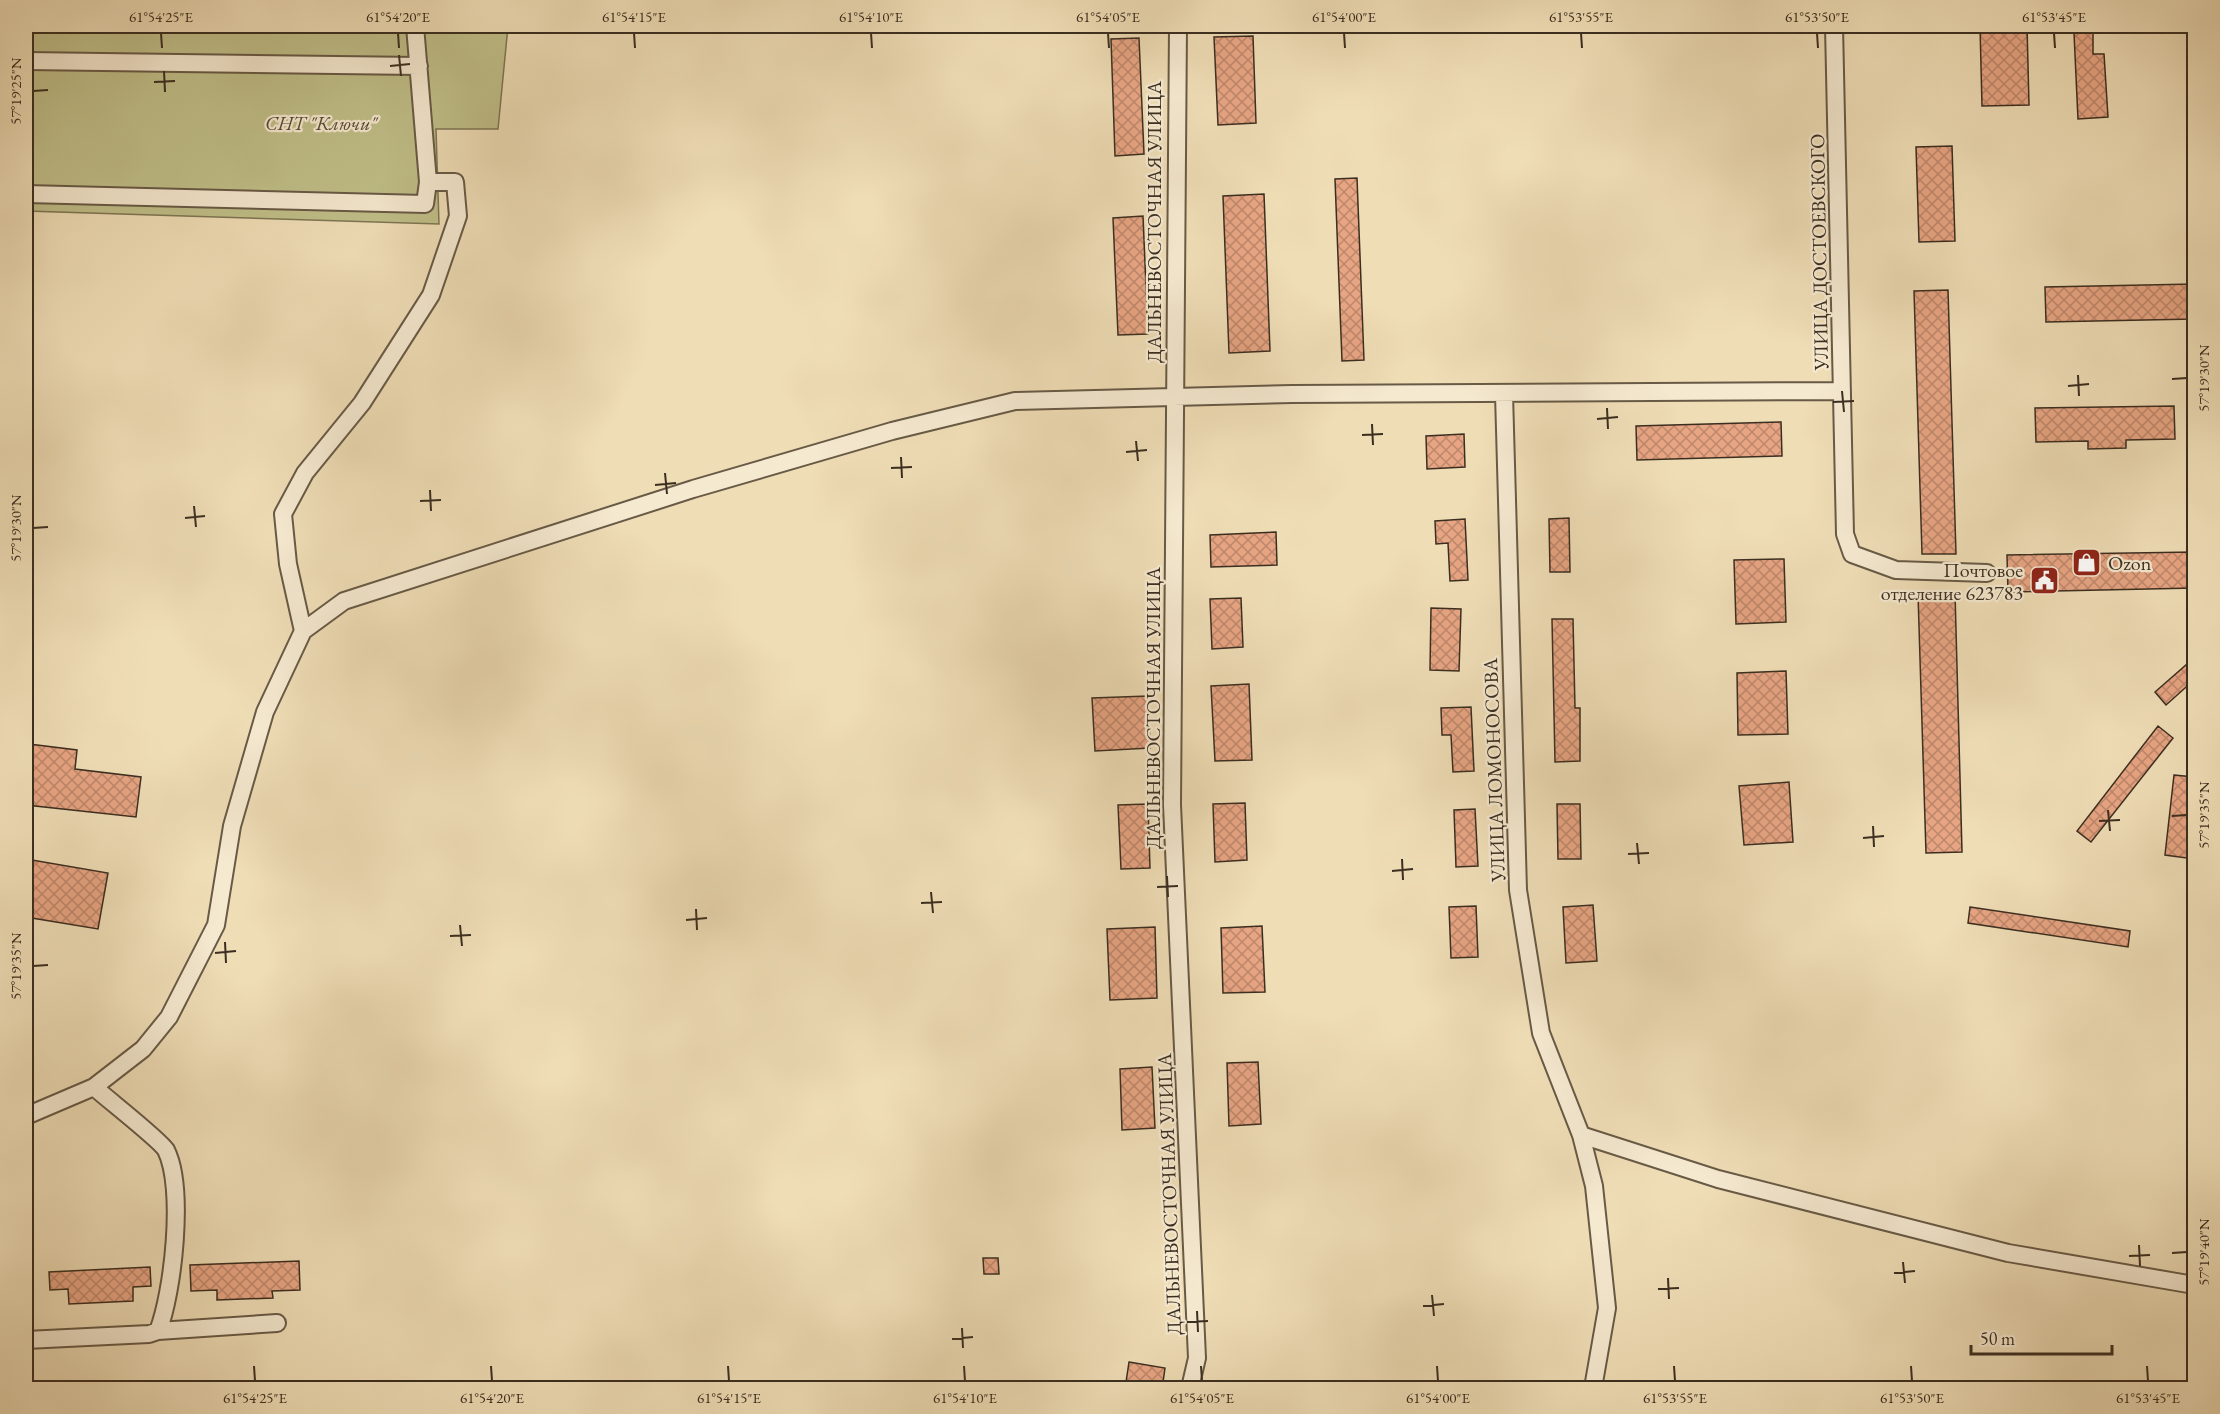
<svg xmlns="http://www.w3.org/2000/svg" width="2220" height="1414" font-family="'EB Garamond',serif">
<defs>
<pattern id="building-cross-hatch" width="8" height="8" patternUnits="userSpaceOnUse" patternTransform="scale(1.5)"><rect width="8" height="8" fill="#e8a583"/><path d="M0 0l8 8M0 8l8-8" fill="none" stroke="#bd876b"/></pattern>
</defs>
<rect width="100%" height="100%" fill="#efddb6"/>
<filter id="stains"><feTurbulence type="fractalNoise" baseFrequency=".00333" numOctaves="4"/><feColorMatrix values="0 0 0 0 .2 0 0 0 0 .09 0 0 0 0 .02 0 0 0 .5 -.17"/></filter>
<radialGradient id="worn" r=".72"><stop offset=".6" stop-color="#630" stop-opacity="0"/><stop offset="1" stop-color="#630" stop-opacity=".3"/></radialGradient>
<path fill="#c0bf89" stroke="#7e7654" stroke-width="1.5" d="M 26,26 L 508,26 L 498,129 L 436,129 L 439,224 L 26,211 Z"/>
<path fill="url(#building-cross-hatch)" stroke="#3b2e20" stroke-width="1.5" d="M 1980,26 L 2027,26 L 2029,105 L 1982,106 Z
M 2074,33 L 2093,33 L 2093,54 L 2104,54 L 2108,117 L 2078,119 Z
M 1253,36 L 1256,123 L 1218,125 L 1214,37 Z
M 1139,38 L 1144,154 L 1115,156 L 1111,39 Z
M 1952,146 L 1955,241 L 1919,242 L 1916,147 Z
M 1357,178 L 1364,360 L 1342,361 L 1335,179 Z
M 1264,194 L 1270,351 L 1229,353 L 1223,196 Z
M 1143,216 L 1148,334 L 1118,335 L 1113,218 Z
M 2194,284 L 2194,319 L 2046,322 L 2045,287 Z
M 1948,290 L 1956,554 L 1922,554 L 1914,291 Z
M 2174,406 L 2175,439 L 2126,440 L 2126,448 L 2088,449 L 2088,441 L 2036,442 L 2035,408 Z
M 1781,422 L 1782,456 L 1637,460 L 1636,426 Z
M 1464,434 L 1465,467 L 1427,469 L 1426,436 Z
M 1569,518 L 1570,572 L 1550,572 L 1549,519 Z
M 1465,519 L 1468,580 L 1450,581 L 1448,543 L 1436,544 L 1435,521 Z
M 1276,532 L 1277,565 L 1211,567 L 1210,535 Z
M 2194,552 L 2194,588 L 2008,592 L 2007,555 Z
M 1784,559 L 1786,622 L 1736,624 L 1734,560 Z
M 1955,593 L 1962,852 L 1926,853 L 1918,594 Z
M 1241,598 L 1243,647 L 1212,649 L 1210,599 Z
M 1431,608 L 1461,609 L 1459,671 L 1430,670 Z
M 1552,619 L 1573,619 L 1575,708 L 1580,708 L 1580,761 L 1555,762 Z
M 2194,658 L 2194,680 L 2166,705 L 2155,692 Z
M 1786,671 L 1788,734 L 1738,735 L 1737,673 Z
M 1249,684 L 1252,760 L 1215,761 L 1211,686 Z
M 1148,696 L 1150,748 L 1095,751 L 1092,698 Z
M 1471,707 L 1474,771 L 1453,772 L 1451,735 L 1442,735 L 1441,708 Z
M 2158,726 L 2173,738 L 2091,842 L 2077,831 Z
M 29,744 L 77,750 L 75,769 L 141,777 L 136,817 L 26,805 Z
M 2174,775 L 2194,777 L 2194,859 L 2165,855 Z
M 1789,782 L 1793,842 L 1744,845 L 1739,786 Z
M 1245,803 L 1247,860 L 1215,862 L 1213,804 Z
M 1148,804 L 1150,868 L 1121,869 L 1118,805 Z
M 1557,804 L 1580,804 L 1581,859 L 1558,859 Z
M 1475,809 L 1478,866 L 1456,867 L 1454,810 Z
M 26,859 L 108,873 L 98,929 L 26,917 Z
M 1593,905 L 1597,961 L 1566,963 L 1563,907 Z
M 1476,906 L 1478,957 L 1451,958 L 1449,907 Z
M 1970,907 L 2130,931 L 2128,947 L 1968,923 Z
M 1262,926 L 1265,992 L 1223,993 L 1221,928 Z
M 1155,927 L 1157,998 L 1110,1000 L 1107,929 Z
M 1258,1062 L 1261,1124 L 1229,1126 L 1227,1063 Z
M 1152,1067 L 1155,1128 L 1122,1130 L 1120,1069 Z
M 983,1258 L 998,1258 L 999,1274 L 984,1274 Z
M 299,1261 L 300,1290 L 272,1291 L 273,1298 L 217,1300 L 217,1290 L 191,1291 L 190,1265 Z
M 150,1267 L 151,1286 L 133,1287 L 133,1301 L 69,1304 L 68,1289 L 50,1290 L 49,1272 Z
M 1129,1362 L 1165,1368 L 1162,1389 L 1125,1389 Z"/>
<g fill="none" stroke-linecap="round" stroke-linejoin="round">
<defs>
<path id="minor" d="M 1178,26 L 1172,805 L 1197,1358 L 1190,1388
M 1834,26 L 1845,534 L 1852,554 L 1896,570 L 1987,573
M 26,61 L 419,66
M 26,194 L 425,204 L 428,182 L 415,26
M 1504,394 L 1518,890 L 1541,1033 L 1581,1135 L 1594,1186 L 1607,1308 L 1593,1388
M 303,631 L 288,564 L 283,514 L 305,473 L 362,403 L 431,295 L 458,216 L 455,182 L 428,182
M 26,1116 L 94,1087 L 143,1049 L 169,1017 L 216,925 L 232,826 L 265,712 L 303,631 L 344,601 L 693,489 L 892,431 L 1015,401 L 1292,394 L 1842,391
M 1581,1135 L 1718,1179 L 2008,1253 L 2194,1285
M 158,1331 L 277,1323
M 26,1340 L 149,1334 L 158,1331 C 173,1293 185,1188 166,1150 C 160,1140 106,1098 94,1087"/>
</defs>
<use href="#minor" stroke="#685a46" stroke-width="20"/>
<use href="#minor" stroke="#f5e9d0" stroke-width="16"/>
</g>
<path fill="none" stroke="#3b2e20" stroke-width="2" d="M 161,33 L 162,48M 398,33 L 399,48M 634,33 L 635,48M 871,33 L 872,48M 1108,33 L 1109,48M 1344,33 L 1345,48M 1581,33 L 1582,48M 1817,33 L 1818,48M 2054,33 L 2055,48M 399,55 L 401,76M 390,66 L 410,64M 164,71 L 165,92M 154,82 L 175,81M 33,91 L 48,90M 2078,375 L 2079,396M 2172,379 L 2187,378M 2068,386 L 2089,384M 1842,391 L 1844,412M 1833,402 L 1854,401M 1607,408 L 1608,429M 1597,419 L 1618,417M 1372,424 L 1373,445M 1362,435 L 1383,434M 1136,441 L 1138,461M 1126,452 L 1147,450M 901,457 L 902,478M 891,468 L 912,467M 665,473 L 667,494M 655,485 L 676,483M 430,490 L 431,511M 420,501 L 441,500M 194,506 L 196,527M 185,518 L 205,516M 33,528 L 48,527M 2108,810 L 2110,831M 2172,816 L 2187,815M 2099,821 L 2120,820M 1873,826 L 1874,847M 1863,838 L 1884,836M 1637,843 L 1639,864M 1628,854 L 1649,853M 1402,859 L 1403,880M 1392,871 L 1413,869M 1167,876 L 1168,897M 1157,887 L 1178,886M 931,892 L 933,913M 921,903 L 942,902M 696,909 L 697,930M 686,920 L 707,918M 460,925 L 462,946M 450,936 L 471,935M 225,942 L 226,963M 215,953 L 236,951M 33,966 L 48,965M 2139,1245 L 2140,1266M 2172,1253 L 2187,1252M 2129,1256 L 2150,1255M 1903,1262 L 1905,1283M 1894,1273 L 1915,1271M 1668,1278 L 1669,1299M 1658,1289 L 1679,1288M 1432,1295 L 1434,1316M 1423,1306 L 1444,1304M 1197,1311 L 1198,1332M 1187,1322 L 1208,1321M 962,1328 L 963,1348M 952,1339 L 973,1337M 254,1366 L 255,1381M 491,1366 L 492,1381M 728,1366 L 729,1381M 964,1366 L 965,1381M 1201,1366 L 1202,1381M 1437,1366 L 1438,1381M 1674,1366 L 1675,1381M 1911,1366 L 1912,1381M 2147,1366 L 2148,1381"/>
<defs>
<symbol id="shop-square" viewBox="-11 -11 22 22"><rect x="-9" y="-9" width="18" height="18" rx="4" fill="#8f2418" stroke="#f5e9d0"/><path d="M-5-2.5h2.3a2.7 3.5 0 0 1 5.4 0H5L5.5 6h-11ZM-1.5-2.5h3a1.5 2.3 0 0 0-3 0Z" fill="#fff"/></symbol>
<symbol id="civic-square" viewBox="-11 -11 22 22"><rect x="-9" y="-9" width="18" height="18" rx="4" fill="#8f2418" stroke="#f5e9d0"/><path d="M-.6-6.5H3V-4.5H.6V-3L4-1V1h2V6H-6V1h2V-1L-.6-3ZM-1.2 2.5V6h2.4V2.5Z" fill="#fff"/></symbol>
</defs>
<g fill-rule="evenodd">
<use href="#shop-square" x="2070" y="546" width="33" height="33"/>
<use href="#civic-square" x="2028" y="564" width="33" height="33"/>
</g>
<g text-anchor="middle" stroke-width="4.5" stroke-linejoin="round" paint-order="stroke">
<g font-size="20" font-style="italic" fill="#564b35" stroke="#f5e9d0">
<text x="321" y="130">СНТ "Ключи"</text>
</g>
<g font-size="20" fill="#3b2e20" stroke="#f5e9d0">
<text transform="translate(1154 222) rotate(-90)" y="7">ДАЛЬНЕВОСТОЧНАЯ УЛИЦА</text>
<text transform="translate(1819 252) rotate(-91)" y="7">УЛИЦА ДОСТОЕВСКОГО</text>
<text transform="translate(1153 708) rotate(-90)" y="7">ДАЛЬНЕВОСТОЧНАЯ УЛИЦА</text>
<text transform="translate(1494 770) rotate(-92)" y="7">УЛИЦА ЛОМОНОСОВА</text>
<text transform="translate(1169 1194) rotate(-92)" y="7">ДАЛЬНЕВОСТОЧНАЯ УЛИЦА</text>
</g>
<g font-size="20" fill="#3b2e20" stroke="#f5e9d0" text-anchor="start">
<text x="2108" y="570">Ozon</text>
<text x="2023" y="577" text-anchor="end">Почтовое<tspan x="2023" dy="23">отделение 623783</tspan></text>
</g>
</g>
<rect width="2220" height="1414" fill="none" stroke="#efddb6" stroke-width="66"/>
<path d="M1971 1345v9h141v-9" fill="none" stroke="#3b2e20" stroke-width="3"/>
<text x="1980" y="1345" font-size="18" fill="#3b2e20" stroke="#f5e9d0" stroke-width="4.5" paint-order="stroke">50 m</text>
<rect x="33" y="33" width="2154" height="1348" fill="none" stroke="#3b2e20" stroke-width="2"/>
<g font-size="15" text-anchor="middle" fill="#3b2e20">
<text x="161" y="22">61°54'25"E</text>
<text x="398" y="22">61°54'20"E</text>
<text x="634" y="22">61°54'15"E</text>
<text x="871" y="22">61°54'10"E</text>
<text x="1108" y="22">61°54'05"E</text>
<text x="1344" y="22">61°54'00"E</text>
<text x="1581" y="22">61°53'55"E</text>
<text x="1817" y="22">61°53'50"E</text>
<text x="2054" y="22">61°53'45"E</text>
<text transform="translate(16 91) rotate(-90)" y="5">57°19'25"N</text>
<text transform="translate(2204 378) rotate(-90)" y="5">57°19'30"N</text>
<text transform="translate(16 528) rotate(-90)" y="5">57°19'30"N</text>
<text transform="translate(2204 815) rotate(-90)" y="5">57°19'35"N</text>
<text transform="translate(16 966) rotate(-90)" y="5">57°19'35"N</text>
<text transform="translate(2204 1252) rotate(-90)" y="5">57°19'40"N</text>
<text x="255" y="1403">61°54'25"E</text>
<text x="492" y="1403">61°54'20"E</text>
<text x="729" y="1403">61°54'15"E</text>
<text x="965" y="1403">61°54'10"E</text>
<text x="1202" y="1403">61°54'05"E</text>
<text x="1438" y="1403">61°54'00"E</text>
<text x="1675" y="1403">61°53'55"E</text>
<text x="1912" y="1403">61°53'50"E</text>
<text x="2148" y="1403">61°53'45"E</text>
</g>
<rect width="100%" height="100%" filter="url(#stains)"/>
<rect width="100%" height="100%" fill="url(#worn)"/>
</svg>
